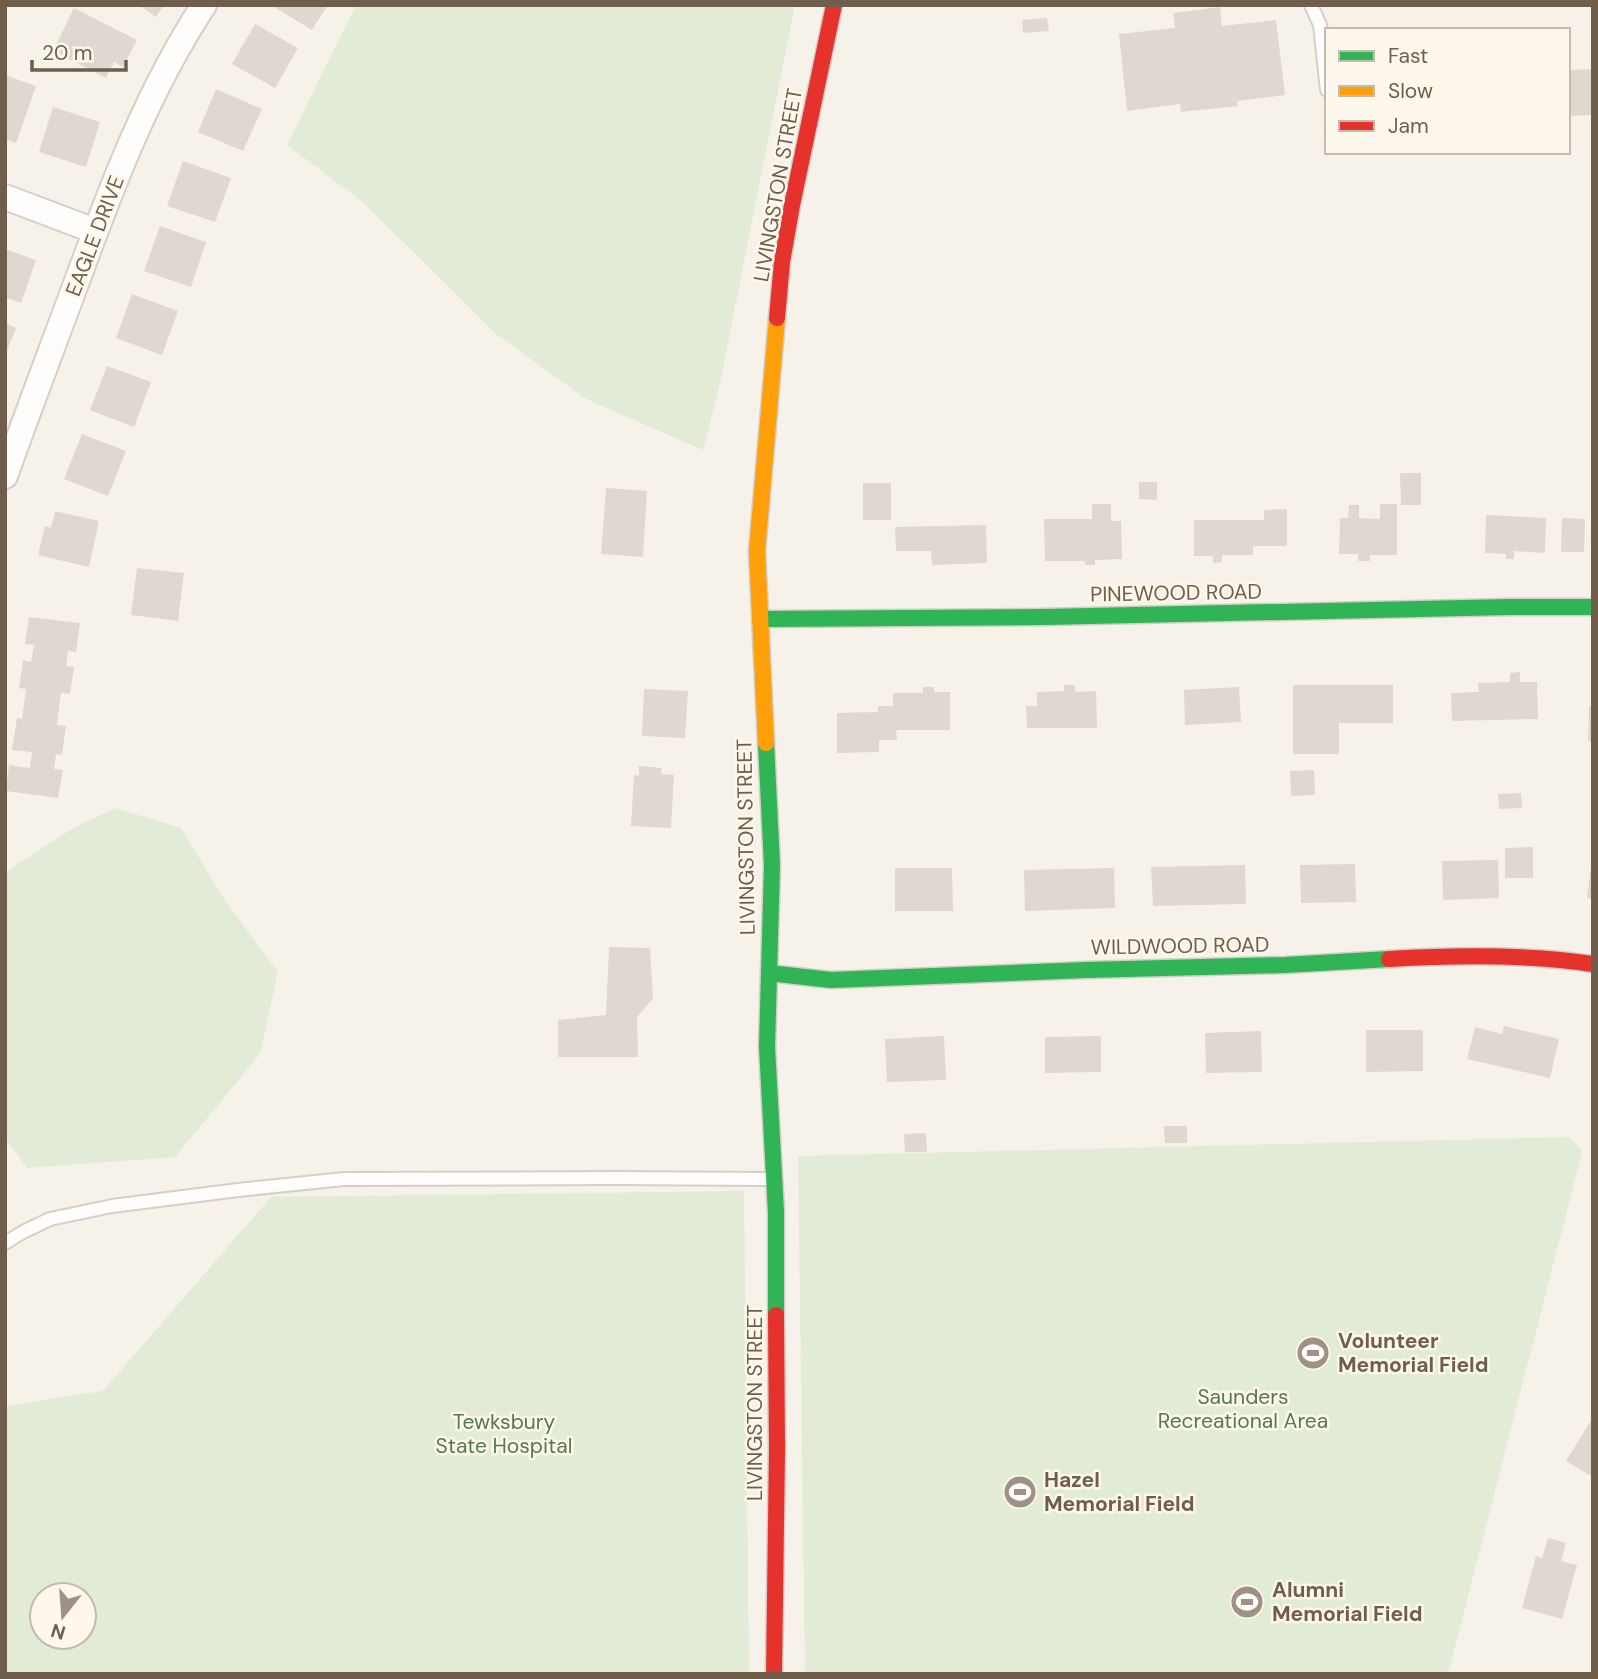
<svg xmlns="http://www.w3.org/2000/svg" width="1598" height="1679" font-family="'DM Sans',sans-serif">
<rect width="100%" height="100%" fill="#f6f2ea"/>
<path fill="#e1ebd6" fill-rule="evenodd" d="M 356,5 L 795,5 L 720,383 L 703,450 L 586,399 L 496,334 L 364,203 L 287,145 Z
M 115,808 L 181,828 L 224,899 L 278,972 L 260,1054 L 175,1157 L 27,1168 L 5,1137 L 5,872 L 75,827 Z
M 1570,1137 L 1582,1152 L 1448,1674 L 805,1674 L 798,1156 Z
M 744,1191 L 749,1674 L 5,1674 L 5,1406 L 103,1391 L 271,1197 ZM 84,1595 L 84,1637 L 42,1637 L 42,1595 Z"/>
<path fill="#dfd8d0" d="M 139,5 L 164,5 L 156,17 Z
M 271,5 L 328,5 L 312,30 Z
M 1220,7 L 1222,26 L 1276,20 L 1285,95 L 1237,101 L 1238,106 L 1181,112 L 1180,104 L 1127,111 L 1119,34 L 1175,28 L 1173,13 Z
M 74,8 L 137,40 L 123,67 L 114,62 L 106,78 L 53,51 Z
M 1047,18 L 1049,31 L 1023,33 L 1022,20 Z
M 255,24 L 298,48 L 275,88 L 232,64 Z
M 1593,69 L 1593,115 L 1568,116 L 1568,70 Z
M 5,75 L 36,86 L 16,143 L 5,139 Z
M 216,89 L 262,109 L 243,151 L 198,132 Z
M 53,107 L 100,122 L 86,167 L 39,152 Z
M 183,161 L 231,178 L 215,222 L 167,206 Z
M 160,226 L 206,242 L 191,287 L 144,271 Z
M 5,249 L 36,260 L 21,303 L 5,297 Z
M 132,294 L 178,311 L 162,355 L 116,338 Z
M 5,323 L 16,328 L 5,356 Z
M 107,366 L 151,382 L 134,427 L 90,410 Z
M 82,434 L 126,451 L 108,496 L 64,479 Z
M 1400,473 L 1421,473 L 1421,505 L 1401,505 Z
M 1139,482 L 1157,482 L 1157,500 L 1139,499 Z
M 863,483 L 891,483 L 891,520 L 863,520 Z
M 606,488 L 647,491 L 643,557 L 601,554 Z
M 1092,504 L 1111,504 L 1111,521 L 1121,521 L 1122,559 L 1095,560 L 1095,565 L 1085,565 L 1085,561 L 1045,561 L 1044,519 L 1092,519 Z
M 1380,504 L 1397,504 L 1397,555 L 1370,555 L 1370,561 L 1358,561 L 1358,554 L 1339,554 L 1340,518 L 1348,518 L 1349,505 L 1359,505 L 1359,518 L 1380,519 Z
M 1287,509 L 1287,546 L 1253,546 L 1253,555 L 1222,555 L 1222,562 L 1213,563 L 1213,556 L 1194,556 L 1194,520 L 1264,520 L 1264,510 Z
M 55,511 L 99,521 L 89,567 L 38,555 L 45,526 L 51,528 Z
M 1486,515 L 1546,518 L 1545,553 L 1514,551 L 1514,559 L 1506,559 L 1506,554 L 1485,553 Z
M 1562,518 L 1585,519 L 1584,552 L 1561,552 Z
M 986,525 L 987,563 L 932,565 L 931,551 L 896,551 L 895,527 Z
M 137,568 L 184,573 L 178,621 L 131,615 Z
M 29,617 L 80,623 L 76,652 L 68,651 L 66,666 L 74,667 L 70,694 L 61,693 L 57,725 L 66,726 L 62,755 L 56,754 L 54,769 L 63,770 L 58,798 L 6,791 L 9,765 L 30,768 L 32,752 L 12,750 L 17,718 L 22,719 L 26,689 L 19,688 L 23,660 L 31,662 L 34,645 L 25,644 Z
M 1520,672 L 1520,682 L 1537,682 L 1538,719 L 1452,721 L 1451,693 L 1479,692 L 1478,683 L 1510,682 L 1510,673 Z
M 1064,685 L 1075,685 L 1075,692 L 1096,691 L 1097,728 L 1027,728 L 1026,706 L 1037,706 L 1037,692 L 1064,691 Z
M 1293,685 L 1393,685 L 1393,723 L 1339,723 L 1339,754 L 1293,754 Z
M 923,687 L 934,687 L 934,692 L 950,692 L 950,730 L 896,730 L 897,740 L 879,740 L 879,752 L 837,753 L 837,713 L 878,712 L 878,706 L 893,706 L 893,693 L 923,693 Z
M 1239,687 L 1241,722 L 1185,725 L 1184,690 Z
M 644,689 L 688,691 L 685,738 L 642,736 Z
M 1589,706 L 1593,706 L 1593,741 L 1588,741 Z
M 639,766 L 662,768 L 661,774 L 674,775 L 671,828 L 631,826 L 634,775 L 639,776 Z
M 1314,770 L 1315,795 L 1291,796 L 1290,771 Z
M 1521,793 L 1522,808 L 1499,809 L 1498,794 Z
M 1533,847 L 1533,878 L 1505,878 L 1505,848 Z
M 1498,860 L 1499,898 L 1443,900 L 1442,861 Z
M 1355,864 L 1356,902 L 1301,903 L 1300,865 Z
M 1245,865 L 1246,904 L 1153,906 L 1151,867 Z
M 1591,866 L 1593,866 L 1593,899 L 1587,898 Z
M 895,868 L 952,868 L 953,911 L 895,911 Z
M 1114,868 L 1115,908 L 1025,911 L 1024,870 Z
M 609,947 L 650,948 L 653,998 L 637,1017 L 638,1057 L 558,1057 L 558,1020 L 606,1015 Z
M 1504,1026 L 1559,1039 L 1550,1078 L 1467,1059 L 1475,1027 L 1502,1034 Z
M 1366,1030 L 1423,1030 L 1423,1071 L 1366,1072 Z
M 1261,1031 L 1262,1072 L 1206,1073 L 1205,1033 Z
M 944,1036 L 946,1080 L 887,1082 L 885,1039 Z
M 1101,1036 L 1101,1072 L 1045,1073 L 1045,1037 Z
M 1164,1126 L 1187,1126 L 1187,1143 L 1165,1143 Z
M 926,1133 L 927,1152 L 905,1152 L 904,1134 Z
M 1593,1417 L 1593,1477 L 1566,1461 Z
M 1548,1538 L 1566,1543 L 1561,1561 L 1577,1565 L 1562,1619 L 1522,1608 L 1536,1556 L 1542,1558 Z"/>
<g fill="none" stroke-linecap="round" stroke-linejoin="round">
<defs>
<path id="lane" d="M 1311,5 L 1320,25 L 1327,90
M 5,1243 L 23,1232 L 50,1219 L 112,1206 L 238,1190 L 344,1179 L 616,1178 L 771,1179"/>
<path id="street" d="M 5,197 L 95,231
M 5,476 C 28,411 53,346 77,281 C 112,186 148,90 204,5"/>
<path id="fast" d="M 760,619 L 1044,617 L 1510,607 L 1593,607
M 766,743 L 772,865 L 767,1047 L 776,1212 L 776,1315
M 769,973 L 831,980 L 1086,970 L 1285,965 L 1389,959"/>
<path id="slow" d="M 766,743 L 757,551 L 777,318"/>
<path id="jam" d="M 777,318 L 782,262 L 792,205 L 834,5
M 1389,959 C 1457,955 1526,954 1593,964
M 774,1674 L 777,1449 L 776,1315"/>
</defs>
<use href="#lane" stroke="#d5cfc8" stroke-width="16"/>
<use href="#street" stroke="#d5cfc8" stroke-width="28"/>
<use href="#fast" stroke="#d3cec5" stroke-width="19"/>
<use href="#slow" stroke="#d3cec5" stroke-width="19"/>
<use href="#jam" stroke="#d3cec5" stroke-width="19"/>
<use href="#lane" stroke="#fefdfc" stroke-width="12"/>
<use href="#street" stroke="#fefdfc" stroke-width="24"/>
<use href="#fast" stroke="#30b455" stroke-width="16"/>
<use href="#slow" stroke="#ff9f0a" stroke-width="16"/>
<use href="#jam" stroke="#e5322d" stroke-width="16"/>
</g>
<defs>
<symbol id="stadium-disc" viewBox="-11 -11 22 22"><circle r="9.5" fill="#9f9284" stroke="#fdf8eb"/><path d="M0-5a6.5 5 0 1 0 0 10a6.5 5 0 1 0 0-10ZM-3.5-1.8h7v3.6h-7Z" fill="#fff"/></symbol>
</defs>
<g fill-rule="evenodd">
<use href="#stadium-disc" x="1294" y="1334" width="38" height="38"/>
<use href="#stadium-disc" x="1001" y="1473" width="38" height="38"/>
<use href="#stadium-disc" x="1228" y="1583" width="38" height="38"/>
</g>
<g text-anchor="middle" stroke-width="5" stroke-linejoin="round" paint-order="stroke">
<g font-size="21" fill="#705e4d" stroke="#fdf8eb">
<text transform="translate(778 185) rotate(-80)" y="7">LIVINGSTON STREET</text>
<text transform="translate(95 236) rotate(-69)" y="7">EAGLE DRIVE</text>
<text transform="translate(1176 593) rotate(-1)" y="7">PINEWOOD ROAD</text>
<text transform="translate(746 837) rotate(-91)" y="7">LIVINGSTON STREET</text>
<text transform="translate(1180 946) rotate(-1)" y="7">WILDWOOD ROAD</text>
<text transform="translate(755 1403) rotate(-90)" y="7">LIVINGSTON STREET</text>
</g>
<g font-size="21" font-weight="bold" fill="#705e4d" stroke="#fdf8eb" text-anchor="start">
<text x="1338" y="1348">Volunteer<tspan x="1338" dy="24">Memorial Field</tspan></text>
<text x="1044" y="1487">Hazel<tspan x="1044" dy="24">Memorial Field</tspan></text>
<text x="1272" y="1597">Alumni<tspan x="1272" dy="24">Memorial Field</tspan></text>
</g>
<g font-size="21" fill="#527a4a" stroke="#fdf8eb">
<text x="1243" y="1404">Saunders<tspan x="1243" dy="24">Recreational Area</tspan></text>
<text x="504" y="1429">Tewksbury<tspan x="504" dy="24">State Hospital</tspan></text>
</g>
</g>
<rect width="1598" height="1679" fill="none" stroke="#705e4d" stroke-width="14"/>
<rect x="1325" y="28" width="245" height="126" fill="#fdf8eb" stroke="#c5baac" stroke-width="2"/>
<rect x="1339" y="51" width="35" height="10" fill="#30b455" stroke="#c5baac" stroke-width="2"/>
<text x="1388" y="63" font-size="21" fill="#705e4d">Fast</text>
<rect x="1339" y="86" width="35" height="10" fill="#ff9f0a" stroke="#c5baac" stroke-width="2"/>
<text x="1388" y="98" font-size="21" fill="#705e4d">Slow</text>
<rect x="1339" y="121" width="35" height="10" fill="#e5322d" stroke="#c5baac" stroke-width="2"/>
<text x="1388" y="133" font-size="21" fill="#705e4d">Jam</text>
<g transform="translate(63 1616) rotate(197)"><circle r="33" fill="#fdf8eb" stroke="#c5baac" stroke-width="2"/>
<path d="M0-5L12 26L0 18L-12 26Z" fill="#9f9284"/>
<text y="-10" font-size="19" font-weight="bold" text-anchor="middle" fill="#705e4d">N</text>
</g>
<path d="M32 60v10h94v-10" fill="none" stroke="#705e4d" stroke-width="3.5"/>
<text x="42" y="60" font-size="21" fill="#705e4d" stroke="#fdf8eb" stroke-width="5" paint-order="stroke">20 m</text>
</svg>
